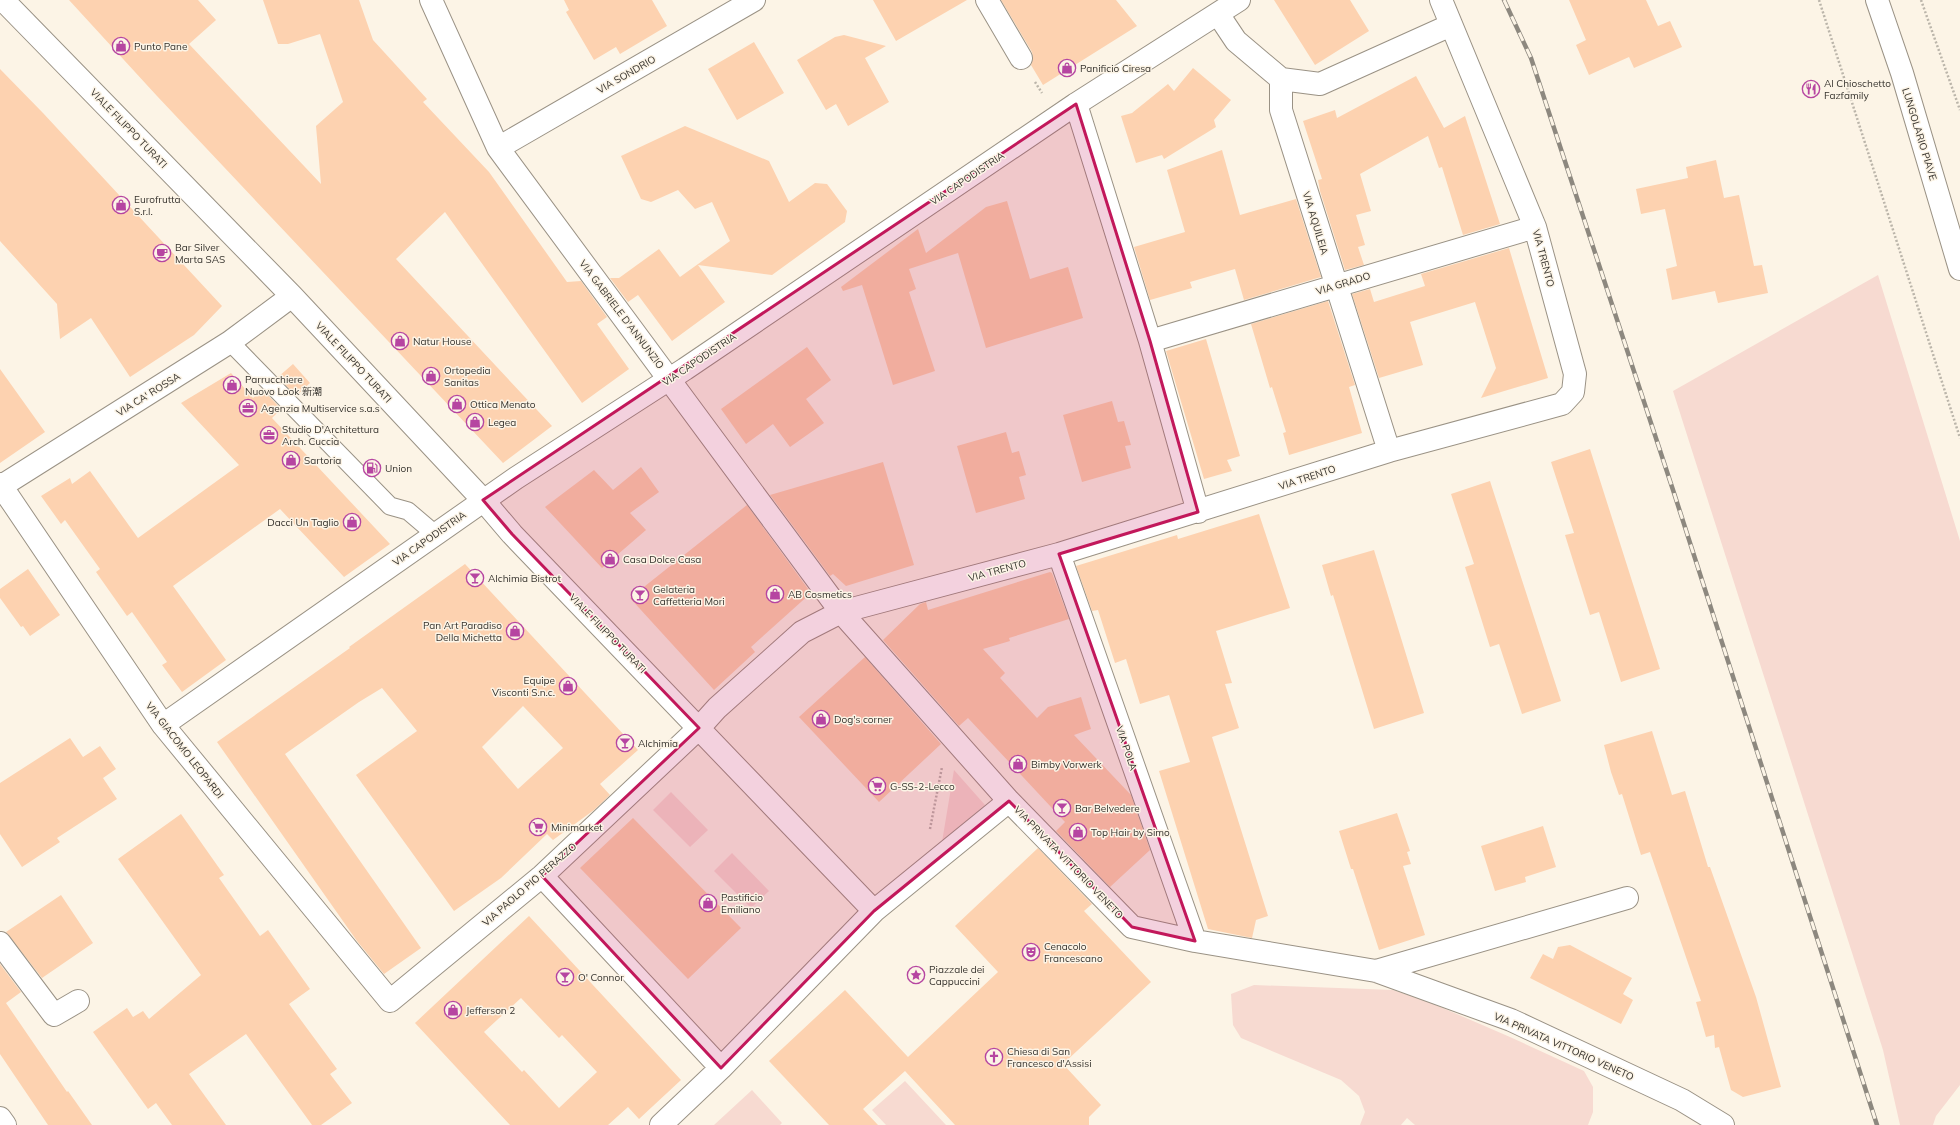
<svg xmlns="http://www.w3.org/2000/svg" width="1960" height="1125" font-family="Mulish,'Noto Sans SC',sans-serif">
<rect width="100%" height="100%" fill="#fcf4e6"/>
<path fill="#f7dad1" d="M 1878,275 L 1960,541 L 1960,1085 L 1936,1116 L 1933,1125 L 1900,1125 L 1883,1050 L 1673,391 Z
M 954,770 L 985,805 L 942,842 Z
M 671,792 L 708,830 L 690,847 L 653,810 Z
M 732,853 L 769,891 L 751,908 L 714,871 Z
M 1254,985 L 1393,990 L 1429,1002 L 1510,1037 L 1584,1071 L 1593,1087 L 1593,1112 L 1588,1125 L 1415,1125 L 1407,1118 L 1401,1125 L 1360,1125 L 1365,1112 L 1359,1096 L 1341,1080 L 1241,1038 L 1233,1025 L 1231,994 Z
M 905,1081 L 946,1125 L 886,1125 L 872,1110 Z
M 752,1090 L 782,1123 L 780,1125 L 714,1125 Z"/>
<path fill="#fdd2b0" fill-rule="evenodd" d="M 69,0 L 198,0 L 216,20 L 189,44 L 321,184 L 316,126 L 343,102 L 320,34 L 288,44 L 278,44 L 263,0 L 359,0 L 373,40 L 427,99 L 423,102 L 489,172 L 567,282 L 581,281 L 607,317 L 597,324 L 629,369 L 582,403 L 445,212 L 396,259 L 552,426 L 503,463 L 157,96 Z
M 564,0 L 652,0 L 667,26 L 620,54 L 616,47 L 594,60 L 566,12 L 569,10 Z
M 873,0 L 967,0 L 896,41 Z
M 1001,0 L 1116,0 L 1137,26 L 1043,85 L 1031,65 L 1033,58 L 1032,52 Z
M 1274,0 L 1350,0 L 1369,31 L 1315,65 Z
M 1569,0 L 1646,0 L 1658,26 L 1670,21 L 1682,47 L 1634,68 L 1629,57 L 1589,75 L 1576,45 L 1586,40 Z
M 844,35 L 886,46 L 865,58 L 889,102 L 848,126 L 836,104 L 826,110 L 797,60 L 835,37 Z
M 754,42 L 784,93 L 737,120 L 708,69 Z
M 1193,68 L 1231,100 L 1214,120 L 1216,127 L 1164,159 L 1162,155 L 1136,163 L 1121,116 L 1132,113 L 1168,84 L 1174,91 Z
M 0,69 L 43,113 L 222,306 L 194,335 L 130,377 L 91,318 L 60,339 L 57,304 L 0,241 Z
M 1416,76 L 1444,128 L 1465,116 L 1500,224 L 1463,235 L 1442,167 L 1439,168 L 1428,136 L 1360,174 L 1371,211 L 1356,215 L 1365,245 L 1358,247 L 1364,265 L 1345,270 L 1320,191 L 1318,180 L 1322,179 L 1303,121 L 1335,110 L 1337,118 Z
M 685,126 L 769,161 L 789,202 L 815,183 L 827,184 L 847,211 L 845,222 L 772,275 L 698,265 L 725,302 L 672,341 L 638,295 L 628,302 L 610,278 L 619,278 L 659,249 L 680,277 L 730,241 L 712,202 L 695,209 L 678,190 L 651,202 L 641,199 L 621,156 Z
M 1222,150 L 1240,215 L 1296,199 L 1321,277 L 1244,300 L 1235,269 L 1190,282 L 1192,288 L 1150,300 L 1134,247 L 1185,232 L 1167,170 Z
M 1716,160 L 1724,198 L 1739,195 L 1754,266 L 1762,265 L 1768,293 L 1718,303 L 1715,291 L 1672,300 L 1666,269 L 1677,266 L 1665,209 L 1641,214 L 1636,189 L 1688,178 L 1686,167 Z
M 1007,201 L 1030,279 L 1068,267 L 1083,318 L 986,348 L 958,253 L 909,269 L 916,289 L 909,292 L 935,371 L 893,385 L 862,285 L 843,291 L 841,287 L 918,229 L 926,253 L 986,207 Z
M 1509,248 L 1548,378 L 1481,398 L 1496,368 L 1475,302 L 1410,322 L 1423,365 L 1379,378 L 1352,294 L 1370,289 L 1374,302 L 1425,286 L 1421,274 Z
M 1328,301 L 1355,385 L 1349,387 L 1362,433 L 1289,455 L 1283,433 L 1286,432 L 1272,387 L 1270,388 L 1251,324 Z
M 1206,339 L 1240,456 L 1227,460 L 1232,471 L 1204,479 L 1166,351 Z
M 807,347 L 831,380 L 806,399 L 824,423 L 790,447 L 773,424 L 746,444 L 721,409 Z
M 293,364 L 310,383 L 296,396 L 278,377 Z
M 0,369 L 45,432 L 0,463 Z
M 231,373 L 253,398 L 263,390 L 281,409 L 272,418 L 390,544 L 344,577 L 280,509 L 173,586 L 226,660 L 182,692 L 162,665 L 167,662 L 132,612 L 127,616 L 96,572 L 100,569 L 65,520 L 61,524 L 41,496 L 70,478 L 72,484 L 90,471 L 138,538 L 239,465 L 181,403 Z
M 1112,401 L 1118,422 L 1124,421 L 1131,445 L 1125,446 L 1131,468 L 1082,482 L 1063,415 Z
M 1006,432 L 1012,453 L 1019,451 L 1026,475 L 1019,477 L 1025,499 L 976,513 L 957,446 Z
M 1590,449 L 1660,669 L 1621,682 L 1599,612 L 1590,615 L 1565,535 L 1574,533 L 1551,462 Z
M 883,462 L 914,565 L 846,586 L 833,574 L 830,576 L 770,495 Z
M 641,467 L 659,492 L 630,513 L 646,530 L 602,568 L 545,507 L 594,470 L 613,490 Z
M 1490,481 L 1561,701 L 1522,714 L 1499,644 L 1490,647 L 1465,567 L 1474,564 L 1451,494 Z
M 747,505 L 811,593 L 751,647 L 755,652 L 714,690 L 630,598 Z
M 1259,514 L 1290,608 L 1216,631 L 1232,683 L 1225,684 L 1239,728 L 1212,737 L 1268,916 L 1256,920 L 1252,938 L 1208,929 L 1159,771 L 1190,762 L 1169,695 L 1140,704 L 1126,659 L 1115,663 L 1098,610 L 1092,611 L 1076,566 L 1177,535 L 1178,539 Z
M 1374,550 L 1424,713 L 1374,729 L 1333,595 L 1331,596 L 1322,565 Z
M 465,564 L 638,750 L 600,784 L 610,795 L 594,810 L 553,840 L 547,834 L 501,878 L 454,911 L 356,775 L 417,731 L 382,688 L 359,702 L 285,754 L 421,948 L 384,974 L 357,941 L 217,742 L 350,648 L 349,647 ZM 523,706 L 563,748 L 518,789 L 482,747 Z
M 28,569 L 60,615 L 30,636 L 23,626 L 21,627 L 0,598 L 0,589 Z
M 1050,572 L 1052,573 L 1069,619 L 1009,638 L 1010,641 L 983,649 L 1005,673 L 1000,678 L 1037,718 L 1048,707 L 1081,697 L 1091,729 L 1074,735 L 1131,795 L 1150,850 L 1110,887 L 1056,831 L 1065,822 L 968,718 L 959,726 L 883,640 L 920,604 L 926,602 L 928,610 Z
M 865,657 L 941,744 L 879,802 L 799,717 Z
M 1652,731 L 1672,795 L 1685,791 L 1708,867 L 1710,867 L 1756,997 L 1781,1087 L 1743,1097 L 1731,1090 L 1719,1047 L 1715,1048 L 1714,1035 L 1706,1037 L 1696,1002 L 1701,1001 L 1650,852 L 1641,855 L 1622,794 L 1619,795 L 1611,772 L 1604,745 Z
M 70,738 L 83,757 L 100,746 L 116,769 L 103,778 L 117,799 L 57,838 L 60,842 L 22,867 L 0,834 L 0,783 Z
M 1397,813 L 1410,851 L 1407,852 L 1411,864 L 1403,866 L 1425,935 L 1379,950 L 1353,869 L 1351,869 L 1339,831 Z
M 181,814 L 224,875 L 219,878 L 260,936 L 268,930 L 310,989 L 289,1004 L 337,1069 L 330,1074 L 352,1103 L 321,1125 L 312,1125 L 246,1034 L 189,1074 L 226,1125 L 172,1125 L 156,1103 L 148,1109 L 93,1032 L 127,1008 L 133,1017 L 143,1011 L 149,1019 L 201,975 L 118,859 Z
M 633,818 L 741,928 L 688,979 L 580,868 Z
M 1543,826 L 1556,867 L 1525,877 L 1526,882 L 1495,891 L 1481,846 Z
M 1038,848 L 1092,904 L 1084,911 L 1151,982 L 1063,1064 L 1101,1105 L 1089,1117 L 1089,1125 L 955,1125 L 905,1071 L 863,1109 L 878,1125 L 829,1125 L 769,1061 L 845,990 L 908,1057 L 998,972 L 955,926 Z
M 61,895 L 93,943 L 42,978 L 6,932 Z
M 529,916 L 681,1080 L 639,1119 L 628,1107 L 608,1125 L 510,1125 L 415,1023 ZM 521,998 L 559,1038 L 562,1035 L 597,1072 L 559,1108 L 524,1070 L 522,1072 L 484,1032 Z
M 1570,945 L 1632,978 L 1623,994 L 1633,1000 L 1621,1024 L 1530,978 L 1543,954 L 1553,959 L 1558,947 Z
M 0,964 L 21,992 L 6,1003 L 67,1092 L 68,1091 L 92,1125 L 48,1125 L 0,1054 Z"/>
<g fill="none" stroke-linecap="round" stroke-linejoin="round">
<defs>
<path id="service" d="M 230,342 L 390,506 L 408,511 L 435,534"/>
<path id="minor" d="M 3,0 L 292,296 L 483,500 L 512,534 L 874,911
M 431,0 L 498,148 L 841,612 L 1009,801 L 1132,927 L 1195,941 L 1376,971 L 1511,1020 L 1682,1100 L 1723,1125
M 987,0 L 1021,58
M 1218,14 L 1236,41 L 1281,79 L 1281,110 L 1389,451
M 1281,79 L 1320,84 L 1451,25
M 1076,104 L 1150,341 L 1198,512
M 498,148 L 754,0
M 1150,341 L 1535,227
M 0,484 L 163,725 L 390,1001 L 542,876 L 699,728 L 717,708 L 802,632 L 841,612 L 1059,554 L 1389,451 L 1562,404 L 1573,392 L 1575,374 L 1535,227 L 1441,0
M 0,487 L 230,342 L 292,296
M 1059,554 L 1195,941
M 163,725 L 516,478 L 685,369 L 1076,104 L 1239,0
M 542,876 L 721,1068
M 0,943 L 54,1015 L 78,1001
M 1376,971 L 1627,898
M 0,1118 L 5,1125
M 661,1125 L 721,1068 L 874,911 L 1009,801"/>
<path id="secondary" d="M 1877,0 L 1902,73 L 1960,269"/>
</defs>
<use href="#service" stroke="#9a9285" stroke-width="19"/>
<use href="#minor" stroke="#9a9285" stroke-width="24"/>
<use href="#secondary" stroke="#9a9285" stroke-width="24"/>
<path stroke="#bbb5aa" stroke-width="2.5" stroke-dasharray="2 2" stroke-linecap="butt" d="M 1819,0 L 1960,438
M 1921,0 L 1960,110
M 1035,82 L 1042,93
M 930,829 L 942,767"/>
<use href="#service" stroke="#fff" stroke-width="17"/>
<use href="#minor" stroke="#fff" stroke-width="22"/>
<use href="#secondary" stroke="#fff" stroke-width="22"/>
<defs>
<path id="rail" d="M 1504,0 L 1531,58 L 1674,493 L 1877,1125"/>
</defs>
<use href="#rail" stroke="#8d887f" stroke-width="4.5"/>
<use href="#rail" stroke="#fcf4e6" stroke-width="3" stroke-dasharray="9" stroke-linecap="butt"/>
</g>
<path fill="#c2185b" fill-opacity="0.2" stroke="#c2185b" stroke-width="3" stroke-linejoin="round" d="M 1076,104 L 1150,341 L 1198,512 L 1059,554 L 1195,941 L 1132,927 L 1009,801 L 874,911 L 721,1068 L 542,876 L 699,728 L 512,534 L 483,500 Z"/>
<defs>
<symbol id="shop-ring" viewBox="-11 -11 22 22"><circle r="9.5" fill="#fcf4e6" stroke="#b645a1" stroke-width="1.5"/><path d="M-5-2.5h2.3a2.7 3.5 0 0 1 5.4 0H5L5.5 6h-11ZM-1.5-2.5h3a1.5 2.3 0 0 0-3 0Z" fill="#b645a1"/></symbol>
<symbol id="restaurant-ring" viewBox="-11 -11 22 22"><circle r="9.5" fill="#fcf4e6" stroke="#b645a1" stroke-width="1.5"/><path d="M-5-6h1v4h1v-4h1v4h1v-4h1v5L-1.5 .5V6h-2V.5L-5-1ZM5-6V6H3V1.5H1.5Q1.5-4 5-6Z" fill="#b645a1"/></symbol>
<symbol id="cafe-ring" viewBox="-11 -11 22 22"><circle r="9.5" fill="#fcf4e6" stroke="#b645a1" stroke-width="1.5"/><path d="M-5.5-4.5H6V0H3Q3 3.5 0 3.5H-2.5Q-5.5 3.5-5.5 0ZM3-3.2v2h1.7v-2ZM-6 4.5H4V6H-6Z" fill="#b645a1"/></symbol>
<symbol id="office-ring" viewBox="-11 -11 22 22"><circle r="9.5" fill="#fcf4e6" stroke="#b645a1" stroke-width="1.5"/><path d="M-6-3h4V-5.5h4V-3h4V5H-6ZM-1-4.5V-3h2v-1.5ZM-6 0V1H6V0Z" fill="#b645a1"/></symbol>
<symbol id="fuel-ring" viewBox="-11 -11 22 22"><circle r="9.5" fill="#fcf4e6" stroke="#b645a1" stroke-width="1.5"/><path d="M-5.5-6h7V0h2V4h1.3V-2.5L3-4.5l.8-.8L6-3V5H2.5V1h-1V6h-7ZM-4.2-4.7v3.2H.2V-4.7Z" fill="#b645a1"/></symbol>
<symbol id="bar-ring" viewBox="-11 -11 22 22"><circle r="9.5" fill="#fcf4e6" stroke="#b645a1" stroke-width="1.5"/><path d="M-6-5H6L.8 .8V4.5H3.5V6h-7V4.5H-.8V.8Z" fill="#b645a1"/></symbol>
<symbol id="supermarket-ring" viewBox="-11 -11 22 22"><circle r="9.5" fill="#fcf4e6" stroke="#b645a1" stroke-width="1.5"/><path d="M-6-5.5h2.5l.6 2H6L4.5 2H-2.5L-4.4-4H-6ZM-1.5 3.2a1.3 1.3 0 1 0 .1 0ZM3 3.2a1.3 1.3 0 1 0 .1 0Z" fill="#b645a1"/></symbol>
<symbol id="theatre-ring" viewBox="-11 -11 22 22"><circle r="9.5" fill="#fcf4e6" stroke="#b645a1" stroke-width="1.5"/><path d="M-5-5.5Q0-4 5-5.5V0Q5 5 0 6Q-5 5-5 0ZM-3.3-2.5H-1v1.5H-3.3ZM1-2.5H3.3v1.5H1ZM-2.8 1Q0 5.5 2.8 1Z" fill="#b645a1"/></symbol>
<symbol id="sight-ring" viewBox="-11 -11 22 22"><circle r="9.5" fill="#fcf4e6" stroke="#b645a1" stroke-width="1.5"/><path d="M0-6L1.8-2.2L6-1.7L2.9 1.2L3.7 5.4L0 3.3L-3.7 5.4L-2.9 1.2L-6-1.7L-1.8-2.2Z" fill="#b645a1"/></symbol>
<symbol id="church-ring" viewBox="-11 -11 22 22"><circle r="9.5" fill="#fcf4e6" stroke="#b645a1" stroke-width="1.5"/><path d="M-1.2-6h2.4v3.5h3.3v2.4h-3.3V6h-2.4V-.1h-3.3v-2.4h3.3Z" fill="#b645a1"/></symbol>
</defs>
<g fill-rule="evenodd">
<use href="#shop-ring" x="111" y="36" width="20" height="20"/>
<use href="#shop-ring" x="1057" y="58" width="20" height="20"/>
<use href="#restaurant-ring" x="1801" y="79" width="20" height="20"/>
<use href="#shop-ring" x="111" y="195" width="20" height="20"/>
<use href="#cafe-ring" x="152" y="243" width="20" height="20"/>
<use href="#shop-ring" x="390" y="331" width="20" height="20"/>
<use href="#shop-ring" x="421" y="366" width="20" height="20"/>
<use href="#shop-ring" x="222" y="375" width="20" height="20"/>
<use href="#shop-ring" x="447" y="394" width="20" height="20"/>
<use href="#office-ring" x="238" y="398" width="20" height="20"/>
<use href="#shop-ring" x="465" y="412" width="20" height="20"/>
<use href="#office-ring" x="259" y="425" width="20" height="20"/>
<use href="#shop-ring" x="281" y="450" width="20" height="20"/>
<use href="#fuel-ring" x="362" y="458" width="20" height="20"/>
<use href="#shop-ring" x="342" y="512" width="20" height="20"/>
<use href="#shop-ring" x="600" y="549" width="20" height="20"/>
<use href="#bar-ring" x="465" y="568" width="20" height="20"/>
<use href="#shop-ring" x="765" y="584" width="20" height="20"/>
<use href="#bar-ring" x="630" y="585" width="20" height="20"/>
<use href="#shop-ring" x="505" y="621" width="20" height="20"/>
<use href="#shop-ring" x="558" y="676" width="20" height="20"/>
<use href="#shop-ring" x="811" y="709" width="20" height="20"/>
<use href="#bar-ring" x="615" y="733" width="20" height="20"/>
<use href="#shop-ring" x="1008" y="754" width="20" height="20"/>
<use href="#supermarket-ring" x="867" y="776" width="20" height="20"/>
<use href="#bar-ring" x="1052" y="798" width="20" height="20"/>
<use href="#supermarket-ring" x="528" y="817" width="20" height="20"/>
<use href="#shop-ring" x="1068" y="822" width="20" height="20"/>
<use href="#shop-ring" x="698" y="893" width="20" height="20"/>
<use href="#theatre-ring" x="1021" y="942" width="20" height="20"/>
<use href="#sight-ring" x="906" y="965" width="20" height="20"/>
<use href="#bar-ring" x="555" y="967" width="20" height="20"/>
<use href="#shop-ring" x="443" y="1000" width="20" height="20"/>
<use href="#church-ring" x="984" y="1047" width="20" height="20"/>
</g>
<g text-anchor="middle" stroke-width="3" stroke-linejoin="round" paint-order="stroke">
<g font-size="10" fill="#35322d" stroke="#fcf4e6" text-anchor="start">
<text x="134" y="50">Punto Pane</text>
<text x="1080" y="72">Panificio Ciresa</text>
<text x="1824" y="87">Al Chioschetto<tspan x="1824" dy="12">Fazfamily</tspan></text>
<text x="134" y="203">Eurofrutta<tspan x="134" dy="12">S.r.l.</tspan></text>
<text x="175" y="251">Bar Silver<tspan x="175" dy="12">Marta SAS</tspan></text>
<text x="413" y="345">Natur House</text>
<text x="444" y="374">Ortopedia<tspan x="444" dy="12">Sanitas</tspan></text>
<text x="245" y="383">Parrucchiere<tspan x="245" dy="12">Nuovo Look 新潮</tspan></text>
<text x="470" y="408">Ottica Menato</text>
<text x="261" y="412">Agenzia Multiservice s.a.s</text>
<text x="488" y="426">Legea</text>
<text x="282" y="433">Studio D'Architettura<tspan x="282" dy="12">Arch. Cuccia</tspan></text>
<text x="304" y="464">Sartoria</text>
<text x="385" y="472">Union</text>
<text x="339" y="526" text-anchor="end">Dacci Un Taglio</text>
<text x="623" y="563">Casa Dolce Casa</text>
<text x="488" y="582">Alchimia Bistrot</text>
<text x="653" y="593">Gelateria<tspan x="653" dy="12">Caffetteria Mori</tspan></text>
<text x="788" y="598">AB Cosmetics</text>
<text x="502" y="629" text-anchor="end">Pan Art Paradiso<tspan x="502" dy="12">Della Michetta</tspan></text>
<text x="555" y="684" text-anchor="end">Equipe<tspan x="555" dy="12">Visconti S.n.c.</tspan></text>
<text x="834" y="723">Dog's corner</text>
<text x="638" y="747">Alchimia</text>
<text x="1031" y="768">Bimby Vorwerk</text>
<text x="890" y="790">G-SS-2-Lecco</text>
<text x="1075" y="812">Bar Belvedere</text>
<text x="551" y="831">Minimarket</text>
<text x="1091" y="836">Top Hair by Simo</text>
<text x="721" y="901">Pastificio<tspan x="721" dy="12">Emiliano</tspan></text>
<text x="1044" y="950">Cenacolo<tspan x="1044" dy="12">Francescano</tspan></text>
<text x="929" y="973">Piazzale dei<tspan x="929" dy="12">Cappuccini</tspan></text>
<text x="578" y="981">O' Connor</text>
<text x="466" y="1014">Jefferson 2</text>
<text x="1007" y="1055">Chiesa di San<tspan x="1007" dy="12">Francesco d'Assisi</tspan></text>
</g>
<g font-size="10" fill="#35322d" stroke="#fcf4e6">
<text transform="translate(626 74) rotate(-30)" y="4">VIA SONDRIO</text>
<text transform="translate(129 128) rotate(46)" y="4">VIALE FILIPPO TURATI</text>
<text transform="translate(1920 134) rotate(73)" y="4">LUNGOLARIO PIAVE</text>
<text transform="translate(967 178) rotate(-34)" y="4">VIA CAPODISTRIA</text>
<text transform="translate(1316 223) rotate(73)" y="4">VIA AQUILEIA</text>
<text transform="translate(1544 258) rotate(75)" y="4">VIA TRENTO</text>
<text transform="translate(1343 283) rotate(-17)" y="4">VIA GRADO</text>
<text transform="translate(622 314) rotate(53)" y="4">VIA GABRIELE D'ANNUNZIO</text>
<text transform="translate(699 359) rotate(-34)" y="4">VIA CAPODISTRIA</text>
<text transform="translate(354 362) rotate(47)" y="4">VIALE FILIPPO TURATI</text>
<text transform="translate(148 394) rotate(-32)" y="4">VIA CA' ROSSA</text>
<text transform="translate(1307 477) rotate(-18)" y="4">VIA TRENTO</text>
<text transform="translate(429 538) rotate(-35)" y="4">VIA CAPODISTRIA</text>
<text transform="translate(997 570) rotate(-15)" y="4">VIA TRENTO</text>
<text transform="translate(608 633) rotate(46)" y="4">VIALE FILIPPO TURATI</text>
<text transform="translate(1127 748) rotate(71)" y="4">VIA POLA</text>
<text transform="translate(185 750) rotate(52)" y="4">VIA GIACOMO LEOPARDI</text>
<text transform="translate(1069 862) rotate(46)" y="4">VIA PRIVATA VITTORIO VENETO</text>
<text transform="translate(529 884) rotate(-41)" y="4">VIA PAOLO PIO PERAZZO</text>
<text transform="translate(1564 1046) rotate(24)" y="4">VIA PRIVATA VITTORIO VENETO</text>
</g>
</g>
</svg>
